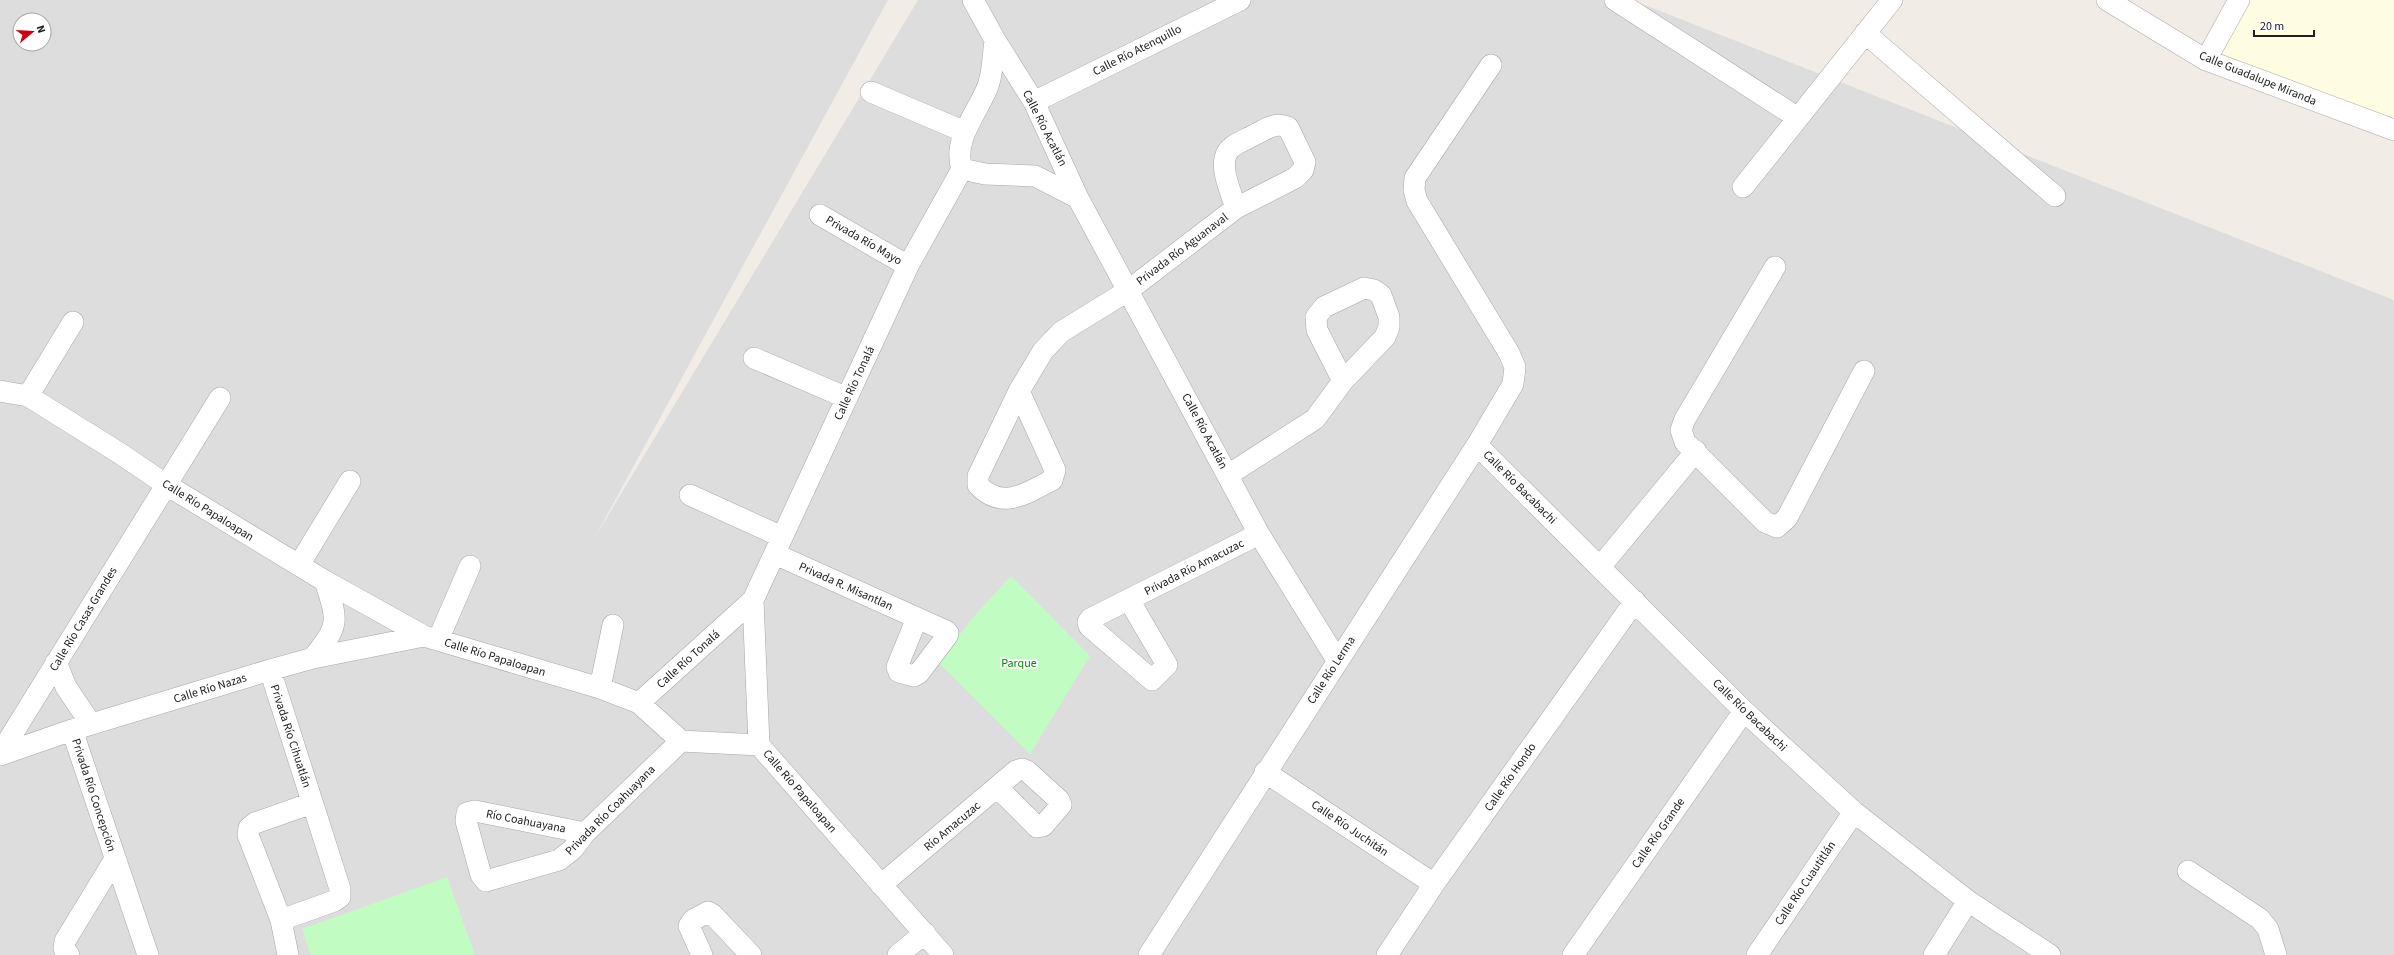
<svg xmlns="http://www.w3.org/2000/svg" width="2394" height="955" font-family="'Source Sans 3',sans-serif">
<rect width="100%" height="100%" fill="#f1ece6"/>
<path fill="#dedddd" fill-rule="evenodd" d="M 0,0 L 888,0 L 595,537 L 918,0 L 1632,0 L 2394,300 L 2394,955 L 0,955 ZM 20,20 L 44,20 L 44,44 L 20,44 Z"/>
<path fill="#fffde1" d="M 2242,0 L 2394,0 L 2394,140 L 2213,59 Z"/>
<path fill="#c1fcc2" d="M 1011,576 L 1090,656 L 1030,754 L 938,662 L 976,614 Z
M 447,877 L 475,955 L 311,955 L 302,929 Z"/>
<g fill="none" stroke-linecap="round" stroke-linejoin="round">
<defs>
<path id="minor" d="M 973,0 L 995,40 L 1034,102 L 1078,198 L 1259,534 L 1337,660
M 1615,0 L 1798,118
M 2107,0 L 2206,60 L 2394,130
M 1865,33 L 2055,196
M 995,40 C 993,54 993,72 988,86 C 978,112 952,140 962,169 L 985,174 L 1035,176 L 1078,198
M 2206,60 L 2239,0
M 871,92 L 965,132
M 1034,102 L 1240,0
M 1743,187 L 1892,0
M 820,215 L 908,266
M 1775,267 L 1685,419 L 1681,430 L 1685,442 L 1765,522 L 1777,527 L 1787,518 L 1864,371
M 754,358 L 847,398
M 0,391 L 28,396 L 121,454 L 165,484 L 325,581 L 424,636 L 600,688 L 639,703 L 681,741 L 759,745 L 943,955
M 1019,391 L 1055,470 L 1052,480 C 1027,493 1002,511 978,485 L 978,476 L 1019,391 L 1043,351 L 1061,332 L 1129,290 L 1236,208 L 1295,178 L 1303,170 L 1305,162 L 1288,127 C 1275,122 1268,128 1256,134 C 1249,138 1239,142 1232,147 C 1215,160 1231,192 1236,208
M 28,396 L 73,322
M 1477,445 L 1744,711 L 1854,812 L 1968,901 L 2050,955
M 1228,475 L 1315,419 L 1343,381 L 1385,337 L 1389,327 L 1389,317 L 1381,295 L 1374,290 L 1364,288 L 1324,307 L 1316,317 L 1317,330 L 1343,381
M 690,495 L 782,537
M 775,554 L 946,631 L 948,633 L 947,636 L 919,673 L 914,676 L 899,672 L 897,667 L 917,618
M 299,565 L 350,481
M 1600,567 L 1696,451
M 753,600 L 759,745
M 1129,600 L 1167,665 L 1152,680 L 1089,626 L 1088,622 L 1090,619 L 1259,534
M 438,640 L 470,566
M 313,658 C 340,624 338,622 325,581
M 56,662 L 66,687 L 91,724
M 270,670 L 340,889 L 340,897 L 334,901 L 281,920
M 600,688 L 613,625
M 639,703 L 753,600 L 908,266 L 962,169
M 72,730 L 148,955
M 0,754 L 220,398
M 0,755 L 72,730 L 270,670 L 313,658 L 424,636
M 1265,772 L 1434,884
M 585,833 L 475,811 L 467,813 L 466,821 L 481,875 L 486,881 L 559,860 L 573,849 L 585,833 L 681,741
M 2188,871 L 2260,919 L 2268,929 L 2276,955
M 881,885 L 1016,771 L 1022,769 L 1027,771 L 1059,800 L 1061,805 L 1043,826 L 1037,827 L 998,788
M 69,955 L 64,949 L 65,941 L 115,859
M 288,955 L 281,920 L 248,835 L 249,828 L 255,823 L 312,803
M 702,955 L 689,926 L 693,920 L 708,912 L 713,915 L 751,955
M 898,955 L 925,933
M 1149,955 L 1477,445 L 1513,384 L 1515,367 L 1509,353 L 1417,201 L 1414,190 L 1415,178 L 1491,65
M 1387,955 L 1434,884 L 1635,601
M 1573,955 L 1744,711
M 1757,955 L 1854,812
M 1934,955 L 1968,901"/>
</defs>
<use href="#minor" stroke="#a7a7a7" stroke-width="22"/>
<use href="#minor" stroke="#fff" stroke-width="21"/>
</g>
<g text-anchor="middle" stroke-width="3.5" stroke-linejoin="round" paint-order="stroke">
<g font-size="12" fill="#202020" stroke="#fff">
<text transform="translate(1137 50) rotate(-27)" y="4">Calle Río Atenquillo</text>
<text transform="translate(2258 78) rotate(22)" y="4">Calle Guadalupe Miranda</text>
<text transform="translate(1045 128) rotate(63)" y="4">Calle Río Acatlán</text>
<text transform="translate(864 240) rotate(30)" y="4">Privada Río Mayo</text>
<text transform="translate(1182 249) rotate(-37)" y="4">Privada Río Aguanaval</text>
<text transform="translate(854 383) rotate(-65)" y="4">Calle Río Tonalá</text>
<text transform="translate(1205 431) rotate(62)" y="4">Calle Río Acatlán</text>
<text transform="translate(1520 487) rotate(45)" y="4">Calle Río Bacabachi</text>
<text transform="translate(208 510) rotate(32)" y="4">Calle Río Papaloapan</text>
<text transform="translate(1194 567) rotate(-27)" y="4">Privada Río Amacuzac</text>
<text transform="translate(846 586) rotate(24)" y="4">Privada R. Misantlan</text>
<text transform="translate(83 619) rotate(-59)" y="4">Calle Río Casas Grandes</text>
<text transform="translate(495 657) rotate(17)" y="4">Calle Río Papaloapan</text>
<text transform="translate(688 659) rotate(-42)" y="4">Calle Río Tonalá</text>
<text transform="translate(1331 670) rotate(-57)" y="4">Calle Río Lerma</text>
<text transform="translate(210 688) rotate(-17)" y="4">Calle Río Nazas</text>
<text transform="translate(1750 715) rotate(44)" y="4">Calle Río Bacabachi</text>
<text transform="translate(291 736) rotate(72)" y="4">Privada Río Cihuatlán</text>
<text transform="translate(1510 777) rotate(-55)" y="4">Calle Río Hondo</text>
<text transform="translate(800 791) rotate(49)" y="4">Calle Río Papaloapan</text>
<text transform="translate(94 795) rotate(72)" y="4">Privada Río Concepción</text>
<text transform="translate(610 810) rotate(-45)" y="4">Privada Río Coahuayana</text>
<text transform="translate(526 821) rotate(11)" y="4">Río Coahuayana</text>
<text transform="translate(952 826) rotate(-40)" y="4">Río Amacuzac</text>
<text transform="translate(1350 828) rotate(34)" y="4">Calle Río Juchitán</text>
<text transform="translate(1658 833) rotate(-55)" y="4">Calle Río Grande</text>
<text transform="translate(1805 883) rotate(-56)" y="4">Calle Río Cuautitlán</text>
</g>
<g font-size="12" fill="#058607" stroke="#fff">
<text x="1019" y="667">Parque</text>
</g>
</g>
<g transform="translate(32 32) rotate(72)"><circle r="19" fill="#ffffff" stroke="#a6a6a6"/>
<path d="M0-3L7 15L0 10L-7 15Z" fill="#d0000e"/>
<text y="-6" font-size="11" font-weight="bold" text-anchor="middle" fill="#202020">N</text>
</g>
<path d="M2254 30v6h60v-6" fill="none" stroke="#202020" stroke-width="2"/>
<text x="2260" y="30" font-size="12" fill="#202020" stroke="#ffffff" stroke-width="3" paint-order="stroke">20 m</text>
</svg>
